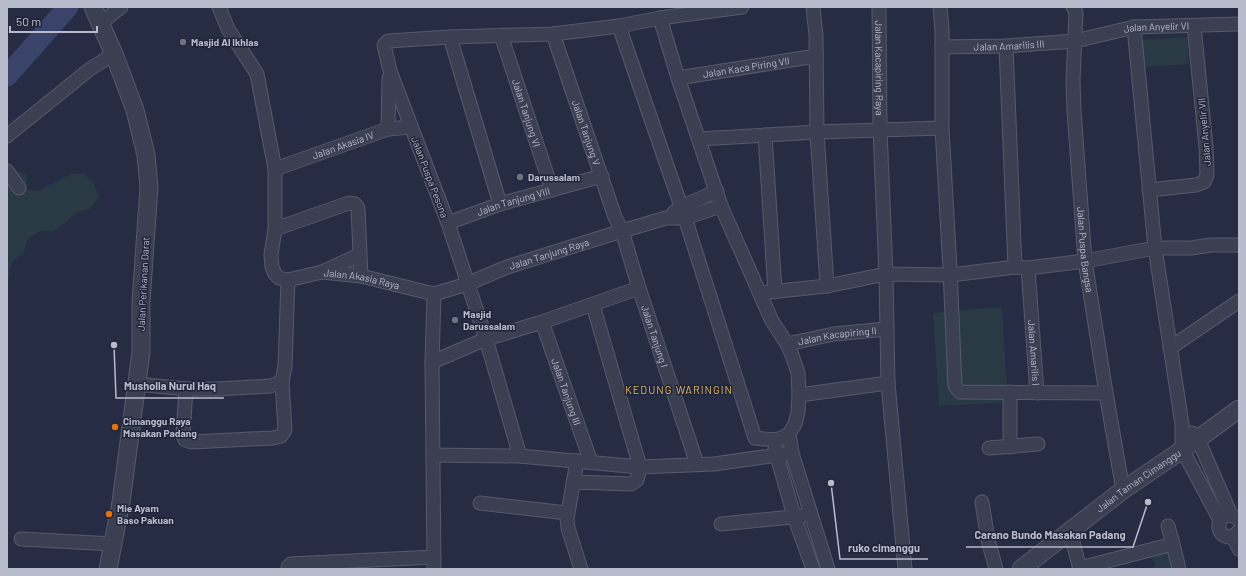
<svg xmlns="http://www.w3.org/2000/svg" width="1246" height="576" font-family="Barlow,sans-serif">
<rect width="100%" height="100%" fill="#262c43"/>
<path fill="#293a44" d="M 1187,37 L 1189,64 L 1143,67 L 1142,40 Z
M 7,171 L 16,171 L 27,175 L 26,190 L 38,191 L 72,174 L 84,174 L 94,183 L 99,197 L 89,209 L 75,213 L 65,223 L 53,231 L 40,231 L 28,239 L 23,254 L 12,262 L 7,287 Z
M 986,308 L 1002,308 L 1008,402 L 939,406 L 933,313 Z
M 1161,547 L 1171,554 L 1175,569 L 1153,569 L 1155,565 L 1151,554 Z"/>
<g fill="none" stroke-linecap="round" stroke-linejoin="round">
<path stroke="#3a436a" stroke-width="21" d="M 7,76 L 68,7"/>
<defs>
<g id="minor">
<path id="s1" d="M 219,7 L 228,29 L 257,74 L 275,169 L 275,229 L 271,255 L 272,267 L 275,274 L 279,278 L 288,280 L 322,272 L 361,276 L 434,294"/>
<path d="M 813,7 L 816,35 L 817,132 L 827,286"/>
<path id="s2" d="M 879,7 L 880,130 L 886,274 L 888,383 L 905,569"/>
<path d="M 940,7 L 942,30 L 942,128 L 950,269 L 955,386 L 960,392 L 1106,393"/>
<path id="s3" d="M 1073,7 L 1076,12 L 1073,80 L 1074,111 L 1085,261 L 1106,393 L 1123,490"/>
<path d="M 101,23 L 121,7"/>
<path d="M 619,26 L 685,218 L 755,438 L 774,440 L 782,438 L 789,434 L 795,424 L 798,412 L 799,395 L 798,373 L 792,355 L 787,344 L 772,321 L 721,206 L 678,78 L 660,18"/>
<path d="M 1134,27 L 1155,248 L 1182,424 L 1182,449 L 1220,520"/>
<path id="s4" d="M 553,34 L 615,217 L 622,231 L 639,288 L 697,464"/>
<path id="s5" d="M 501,35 L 552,190"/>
<path d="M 450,37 L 500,204"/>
<path d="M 1006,46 L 1015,267"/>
<path id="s6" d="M 942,47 L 1006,46 L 1075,41 L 1134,27 L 1239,24"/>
<path id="s7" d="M 678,78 L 816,56"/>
<path d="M 388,129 L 389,78"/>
<path d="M 765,135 L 775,292"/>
<path d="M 7,136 L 90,69 L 114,54"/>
<path d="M 699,139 L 817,132 L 942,128"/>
<path id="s8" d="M 275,169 L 388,129 L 411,127"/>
<path d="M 7,171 L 19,188"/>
<path d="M 1149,190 L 1196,185 L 1204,182 L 1207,175 L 1206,147 L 1194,26"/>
<path d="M 674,212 L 681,207 L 717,191"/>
<path id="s9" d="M 448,223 L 500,204 L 602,176"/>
<path d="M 275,229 L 349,203 L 355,204 L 358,208 L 361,276"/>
<path id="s10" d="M 1028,268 L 1037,393"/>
<path d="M 322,272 L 359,255"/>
<path d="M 760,293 L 827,286 L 886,274 L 951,275 L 1015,267 L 1028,268 L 1085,261 L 1155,248 L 1191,248 L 1211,245 L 1239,245"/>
<path id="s11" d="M 434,294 L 467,284 L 507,267 L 622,231 L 666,218 L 685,218 L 721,206"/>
<path id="s12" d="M 542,322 L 591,462"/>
<path id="s13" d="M 787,344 L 834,334 L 887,329"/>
<path d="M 1170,348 L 1239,301"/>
<path d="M 432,362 L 486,339 L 542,322 L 639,288"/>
<path d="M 137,384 L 186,389 L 218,389 L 270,386 L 282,382 L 285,366 L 288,280"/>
<path d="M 186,389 L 183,435 L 185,440 L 191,442 L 273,438 L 281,436 L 285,430 L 282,382"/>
<path d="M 1010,392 L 1010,447"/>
<path d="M 799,395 L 888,383"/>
<path d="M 1192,433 L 1198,439 L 1231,515"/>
<path d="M 789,434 L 792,453 L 828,569"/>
<path d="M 989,448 L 1038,444"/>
<path d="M 775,449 L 794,516 L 813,569"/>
<path d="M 433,455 L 520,456 L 640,467 L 714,464 L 792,453"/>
<path d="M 520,456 L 486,339 L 448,223 L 390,71 L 384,45 L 388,41 L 450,37 L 553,34 L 619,26 L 660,18 L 742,7"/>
<path d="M 577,461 L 567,519 L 568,528 L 581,569"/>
<path d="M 573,482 L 631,484 L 637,480 L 640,467 L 593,305"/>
<path d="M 982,502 L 988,540 L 996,569"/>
<path d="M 480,503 L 567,513"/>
<path d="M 1239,520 L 1234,516 L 1226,515 C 1214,522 1218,539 1233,537 L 1239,531"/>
<path d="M 721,524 L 802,516"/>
<path d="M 1168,526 L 1173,544"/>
<path d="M 1070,531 L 1080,569"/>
<path d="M 1233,537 L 1239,549"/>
<path d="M 21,539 L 113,544"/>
<path d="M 1080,568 L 1173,544 L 1179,569"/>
<path d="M 288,569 L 288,567 L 291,564 L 434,557"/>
<path d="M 434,569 L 432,362 L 434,294"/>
</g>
<g id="tertiary">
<path d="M 93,7 L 114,54 L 135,110 L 146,155 L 149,187 L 141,302 L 141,352 L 121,502 L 108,569"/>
<path id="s14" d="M 1021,569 L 1123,490 L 1198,439 L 1239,409"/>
</g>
</defs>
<use href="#minor" stroke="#565a6d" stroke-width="15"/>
<use href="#tertiary" stroke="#565a6d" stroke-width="19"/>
<use href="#minor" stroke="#3b3f52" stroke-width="13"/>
<use href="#tertiary" stroke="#3b3f52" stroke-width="17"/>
</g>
<g fill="#6b7280" stroke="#1f2438" stroke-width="1.5">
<circle cx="183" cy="42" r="4"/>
<circle cx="520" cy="177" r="4"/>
<circle cx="455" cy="320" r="4"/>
</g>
<g fill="#e8710a" stroke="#1f2438" stroke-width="1.5">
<circle cx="115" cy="427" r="4"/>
<circle cx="109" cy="514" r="4"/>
</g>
<g text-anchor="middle" stroke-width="3" stroke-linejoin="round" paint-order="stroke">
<g font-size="10" fill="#b8bbcc" stroke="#1f2438">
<text dy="4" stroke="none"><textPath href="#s6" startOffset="216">Jalan Anyelir VI</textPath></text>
<text dy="4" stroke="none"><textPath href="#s6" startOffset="67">Jalan Amarilis III</textPath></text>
<text dy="4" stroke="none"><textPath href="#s7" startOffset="69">Jalan Kaca Piring VII</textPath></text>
<text dy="4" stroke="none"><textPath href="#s2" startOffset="61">Jalan Kacapiring Raya</textPath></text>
<text dy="4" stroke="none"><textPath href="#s5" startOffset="82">Jalan Tanjung VI</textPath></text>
<text transform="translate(1204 132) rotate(-95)" y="4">Jalan Anyelir VII</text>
<text dy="4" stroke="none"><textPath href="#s4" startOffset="104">Jalan Tanjung V</textPath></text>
<text dy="4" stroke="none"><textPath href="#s8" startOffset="72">Jalan Akasia IV</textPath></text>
<text transform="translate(430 177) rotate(69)" y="4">Jalan Puspa Pesona</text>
<text dy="4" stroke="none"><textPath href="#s9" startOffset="69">Jalan Tanjung VIII</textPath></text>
<text dy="4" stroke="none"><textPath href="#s3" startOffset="244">Jalan Puspa Bangsa</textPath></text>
<text dy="4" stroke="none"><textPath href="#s11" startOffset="122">Jalan Tanjung Raya</textPath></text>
<text dy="4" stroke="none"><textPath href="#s1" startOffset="370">Jalan Akasia Raya</textPath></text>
<text transform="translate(143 284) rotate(-87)" y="4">Jalan Perikanan Darat</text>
<text dy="4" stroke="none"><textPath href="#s4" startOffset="319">Jalan Tanjung I</textPath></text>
<text dy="4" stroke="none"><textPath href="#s13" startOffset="51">Jalan Kacapiring II</textPath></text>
<text dy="4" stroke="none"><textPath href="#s10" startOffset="85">Jalan Amarilis I</textPath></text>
<text dy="4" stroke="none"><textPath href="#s12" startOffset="74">Jalan Tanjung III</textPath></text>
<text dy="4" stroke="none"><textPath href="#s14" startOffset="147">Jalan Taman Cimanggu</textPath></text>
</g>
<g font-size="10" font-weight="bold" fill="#b8bbcc" stroke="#1f2438" text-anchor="start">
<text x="191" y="46">Masjid Al Ikhlas</text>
<text x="528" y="181">Darussalam</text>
<text x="463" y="318">Masjid<tspan x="463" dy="12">Darussalam</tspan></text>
<text x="123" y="425">Cimanggu Raya<tspan x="123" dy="12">Masakan Padang</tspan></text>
<text x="117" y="512">Mie Ayam<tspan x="117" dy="12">Baso Pakuan</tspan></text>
</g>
<g font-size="11" letter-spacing="1" fill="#d8b268" stroke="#1f2438">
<text x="679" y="394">KEDUNG WARINGIN</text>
</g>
</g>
<path fill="none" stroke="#b8bbcc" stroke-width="1.5" d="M114 345L116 398H224M1148 502L1133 547H966M831 483L840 559H928"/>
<g fill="#b8bbcc" stroke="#1f2438" stroke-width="1.5">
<circle cx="114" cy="345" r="4"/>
<circle cx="1148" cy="502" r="4"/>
<circle cx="831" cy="483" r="4"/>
</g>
<g font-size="11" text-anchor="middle" font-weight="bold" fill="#b8bbcc" stroke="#1f2438" stroke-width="3" stroke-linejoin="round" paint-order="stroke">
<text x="170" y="390">Musholla Nurul Haq</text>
<text x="1050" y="539">Carano Bundo Masakan Padang</text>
<text x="884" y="552">ruko cimanggu</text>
</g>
<rect width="1246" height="576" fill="none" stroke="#b8bbcc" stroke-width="16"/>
<path d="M10 26v6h87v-6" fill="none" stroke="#b8bbcc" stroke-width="2"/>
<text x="16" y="26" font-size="12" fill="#b8bbcc" stroke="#1f2438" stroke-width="3" paint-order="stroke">50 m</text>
</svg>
